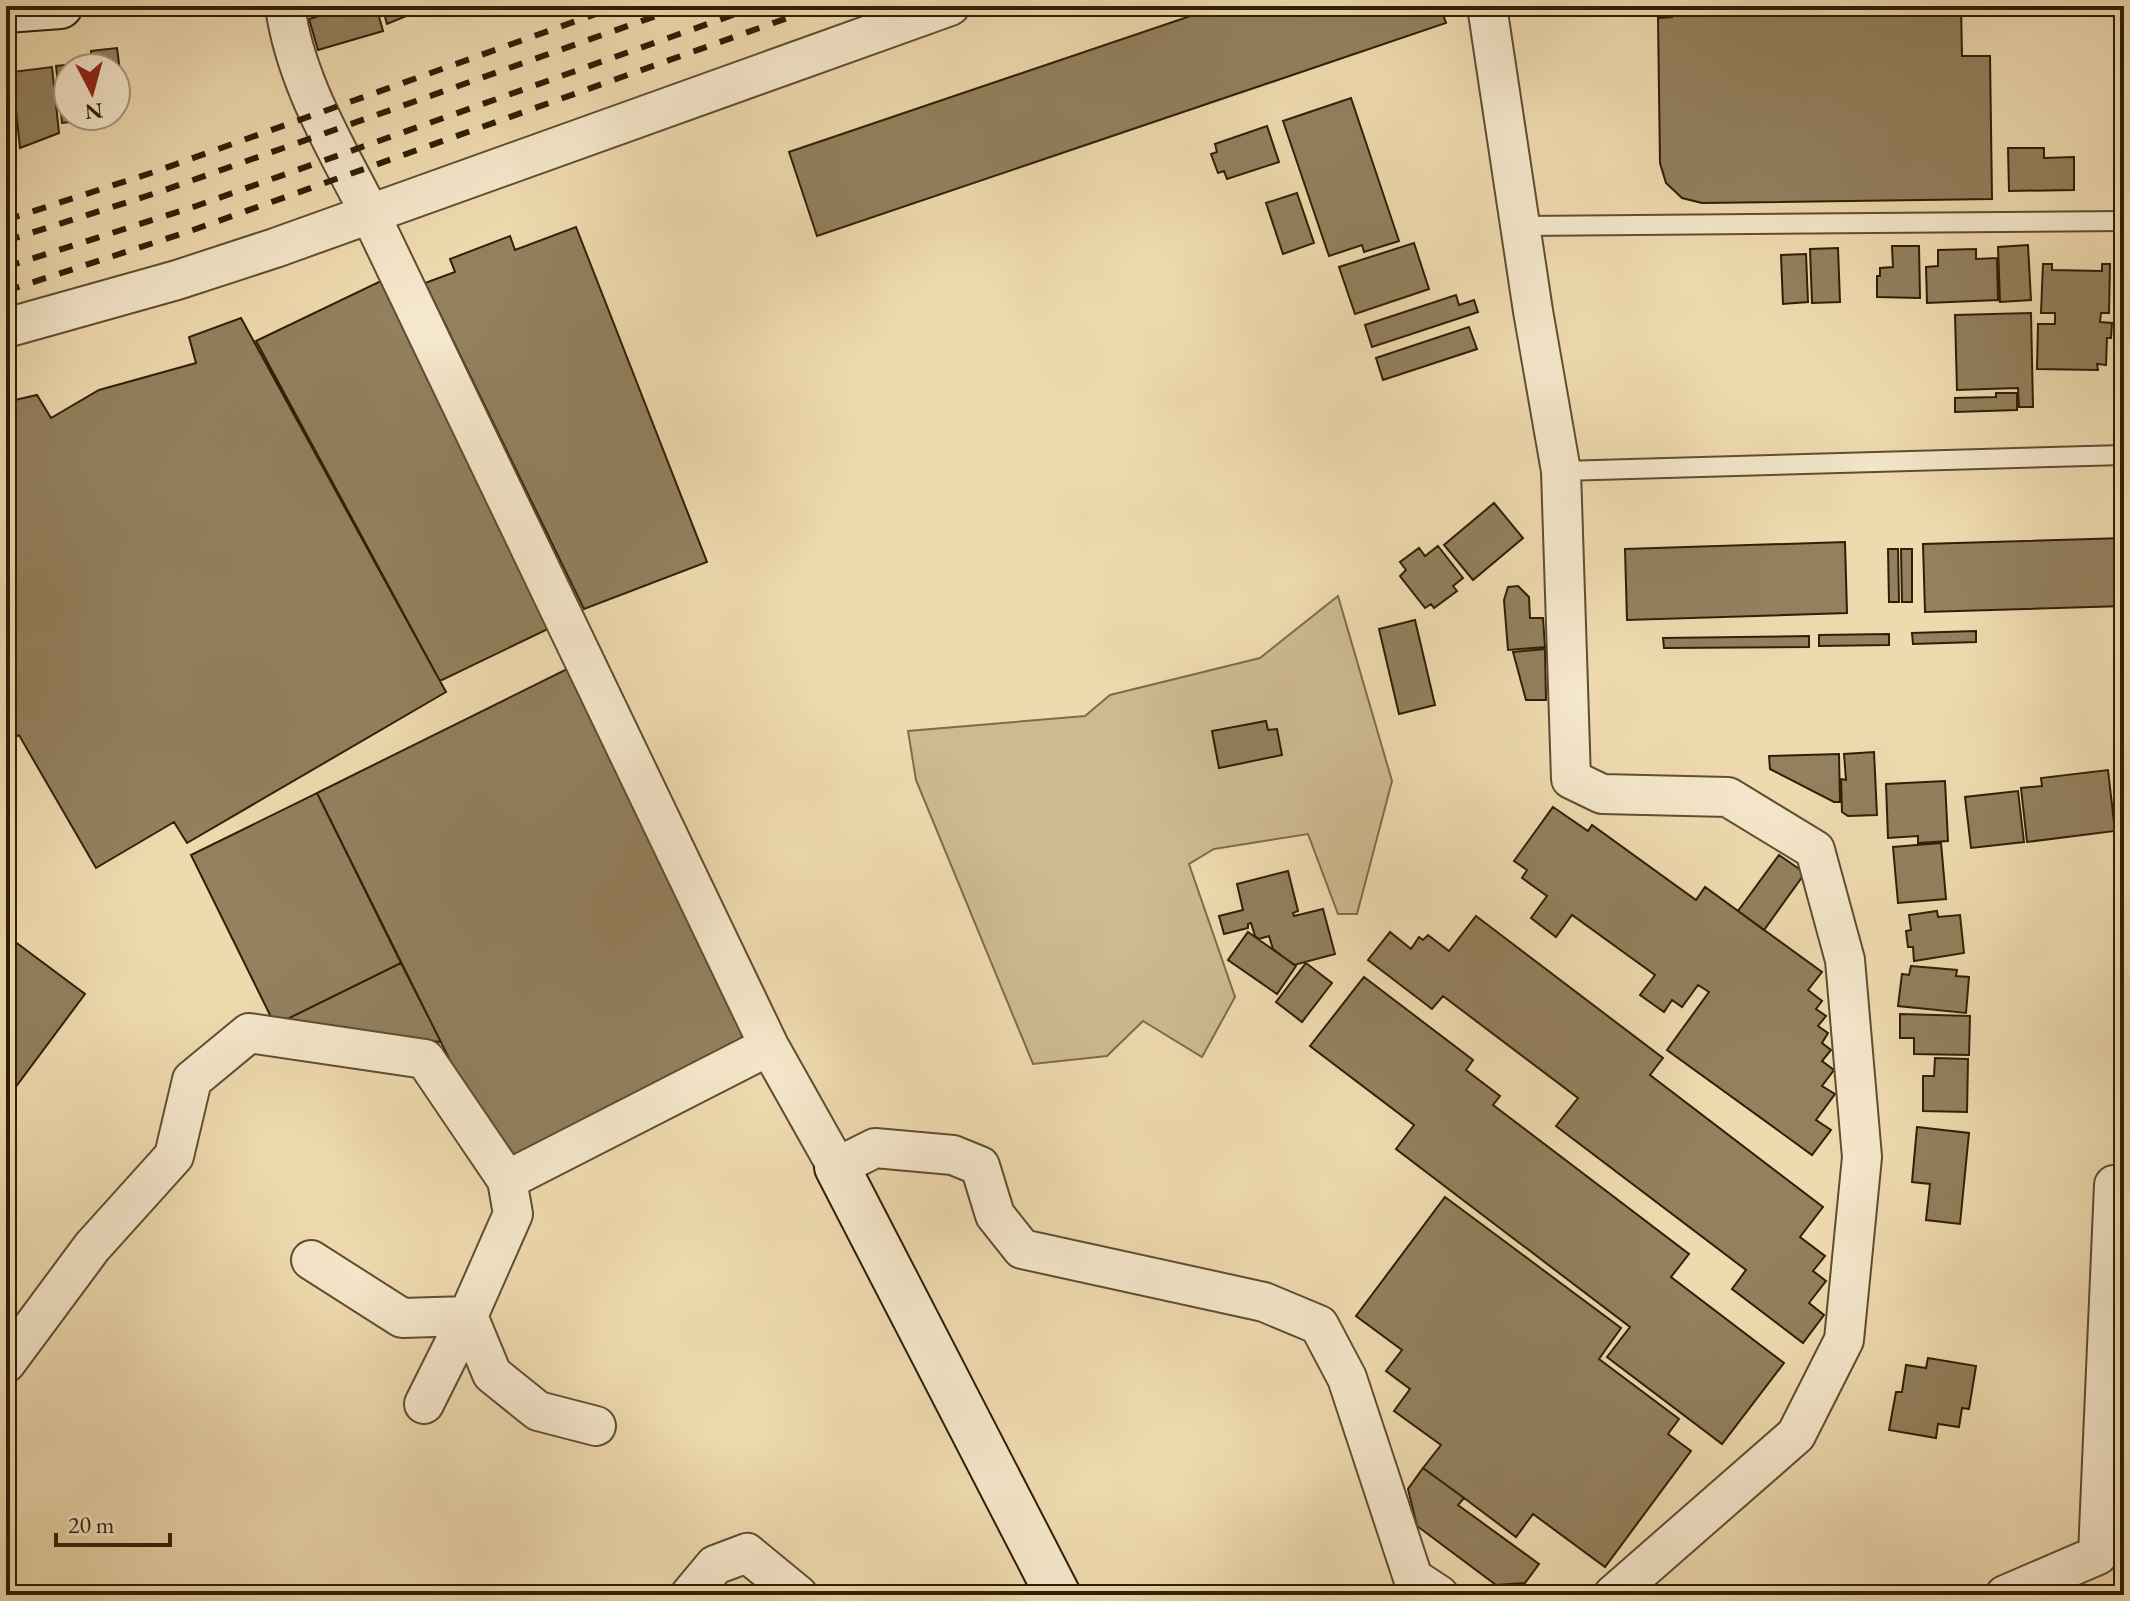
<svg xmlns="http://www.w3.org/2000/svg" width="2130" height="1601" font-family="'EB Garamond',serif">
<rect width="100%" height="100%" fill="#efdaaf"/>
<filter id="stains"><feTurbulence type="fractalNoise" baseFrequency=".0025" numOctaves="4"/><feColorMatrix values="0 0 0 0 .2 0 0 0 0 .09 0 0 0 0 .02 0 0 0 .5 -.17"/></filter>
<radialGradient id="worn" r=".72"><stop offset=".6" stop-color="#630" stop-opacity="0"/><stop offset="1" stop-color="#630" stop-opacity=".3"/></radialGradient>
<path fill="#ceba92" stroke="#7e6c4c" stroke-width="2" d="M 1338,596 L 1392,781 L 1357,914 L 1338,914 L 1308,834 L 1214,849 L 1189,864 L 1235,997 L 1202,1057 L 1143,1021 L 1107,1056 L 1033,1064 L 916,780 L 908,731 L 1085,716 L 1110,695 L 1260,658 Z"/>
<path fill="#93805e" stroke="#2f1f07" stroke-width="2" d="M 325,6 L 376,6 L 383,31 L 318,50 L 309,19 L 326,14 Z
M 382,6 L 428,6 L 428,7 L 387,24 Z
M 1220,6 L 1440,6 L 1446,23 L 817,236 L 789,152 Z
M 1961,6 L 1962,56 L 1990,56 L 1992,199 L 1702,203 L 1682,198 L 1666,183 L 1660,163 L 1658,18 L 1672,17 L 1672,10 Z
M 117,48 L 123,95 L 116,96 L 116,68 L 93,68 L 91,51 Z
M 86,63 L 87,68 L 68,68 L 68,116 L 91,116 L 92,126 L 82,127 L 82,121 L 62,123 L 56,66 Z
M 52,67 L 59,133 L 20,148 L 12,72 Z
M 1351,98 L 1399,241 L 1364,252 L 1362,245 L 1329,256 L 1283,121 Z
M 1267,126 L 1279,162 L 1227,179 L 1224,171 L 1218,173 L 1211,154 L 1217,152 L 1215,144 Z
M 2008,148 L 2044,148 L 2044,158 L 2074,157 L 2074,190 L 2009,191 Z
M 1297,193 L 1314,243 L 1283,254 L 1266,203 Z
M 576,227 L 707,562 L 584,609 L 425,283 L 455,272 L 450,259 L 510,236 L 515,250 Z
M 1414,243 L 1429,289 L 1355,314 L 1339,267 Z
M 2028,245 L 2031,300 L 2000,302 L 1998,247 Z
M 1892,246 L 1919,246 L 1920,298 L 1877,297 L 1877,276 L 1880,276 L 1880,268 L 1893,267 Z
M 1838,248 L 1840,302 L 1812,303 L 1810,249 Z
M 1976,249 L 1976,259 L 1997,258 L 1998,300 L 1927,303 L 1926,267 L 1938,266 L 1938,250 Z
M 1806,254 L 1808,302 L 1783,304 L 1781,255 Z
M 2043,264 L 2052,264 L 2052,270 L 2102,271 L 2102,264 L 2110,264 L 2109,313 L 2101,313 L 2100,322 L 2112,323 L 2111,338 L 2107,338 L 2106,365 L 2097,364 L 2098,370 L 2037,369 L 2038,324 L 2055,324 L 2055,313 L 2041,313 Z
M 385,279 L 552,627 L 440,681 L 256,341 Z
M 1456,295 L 1459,305 L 1474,300 L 1478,312 L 1372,347 L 1365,325 Z
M 2031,313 L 2033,407 L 2019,407 L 2018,388 L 1957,390 L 1955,315 Z
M 241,318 L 446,692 L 187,843 L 174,822 L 96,868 L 19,735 L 6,742 L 6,402 L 37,395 L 51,418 L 99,390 L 196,363 L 189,337 Z
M 1469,327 L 1477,349 L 1383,380 L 1376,358 Z
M 1996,393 L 2017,393 L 2017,410 L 1955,412 L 1955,398 L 1996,397 Z
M 1494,503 L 1523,538 L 1473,580 L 1444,545 Z
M 2124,538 L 2124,606 L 1925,612 L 1923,544 Z
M 1845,542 L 1847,613 L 1627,620 L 1625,549 Z
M 1438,546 L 1463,578 L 1453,586 L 1457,591 L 1434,608 L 1431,604 L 1425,608 L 1400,576 L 1406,570 L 1400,562 L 1419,548 L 1425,556 Z
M 1888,549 L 1898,549 L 1899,602 L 1889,602 Z
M 1901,549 L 1912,549 L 1912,602 L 1902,602 Z
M 1518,586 L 1529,597 L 1530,618 L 1543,618 L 1545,647 L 1508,650 L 1504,600 L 1508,587 Z
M 1415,620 L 1435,705 L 1399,714 L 1379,629 Z
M 1976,631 L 1976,642 L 1913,644 L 1912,633 Z
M 1889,634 L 1889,645 L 1819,646 L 1819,635 Z
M 1809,636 L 1809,647 L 1664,648 L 1663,638 Z
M 1545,649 L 1546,700 L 1526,700 L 1513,652 Z
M 569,668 L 755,1041 L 502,1165 L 317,793 Z
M 1266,721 L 1268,730 L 1277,729 L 1282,755 L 1219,768 L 1212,731 Z
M 1874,752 L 1877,815 L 1848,816 L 1842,812 L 1841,779 L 1846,780 L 1844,754 Z
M 1839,754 L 1840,802 L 1834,802 L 1770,769 L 1769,756 Z
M 2108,770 L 2115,831 L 2027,842 L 2021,788 L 2042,786 L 2041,778 Z
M 1945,781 L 1948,841 L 1918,843 L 1918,836 L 1888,838 L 1886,784 Z
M 2018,791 L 2024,842 L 1971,848 L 1965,797 Z
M 317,793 L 401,963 L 275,1025 L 191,855 Z
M 1553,807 L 1588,831 L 1592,825 L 1696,900 L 1705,887 L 1822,972 L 1808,990 L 1822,1001 L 1816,1009 L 1826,1016 L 1818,1026 L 1828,1033 L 1822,1043 L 1831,1050 L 1822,1061 L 1834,1070 L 1822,1086 L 1835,1094 L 1816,1120 L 1831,1130 L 1812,1155 L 1667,1050 L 1709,992 L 1698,985 L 1682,1007 L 1672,1000 L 1664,1012 L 1640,995 L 1655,975 L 1572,915 L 1556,937 L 1531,918 L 1547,896 L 1522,878 L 1527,870 L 1514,861 Z
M 1941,843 L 1946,899 L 1898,903 L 1893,847 Z
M 1779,855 L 1805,873 L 1764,930 L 1738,911 Z
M 1288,871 L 1298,911 L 1293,913 L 1294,916 L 1323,909 L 1335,954 L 1294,965 L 1273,949 L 1269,936 L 1259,939 L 1255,936 L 1251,923 L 1248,924 L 1248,928 L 1224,934 L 1219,916 L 1243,910 L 1237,884 Z
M 1937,911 L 1938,917 L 1960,915 L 1964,953 L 1914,961 L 1913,947 L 1908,947 L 1906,931 L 1911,930 L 1909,915 Z
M 1476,916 L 1663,1058 L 1650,1075 L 1823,1207 L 1800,1237 L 1825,1256 L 1813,1271 L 1826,1281 L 1809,1303 L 1824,1315 L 1803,1343 L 1732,1289 L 1746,1270 L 1556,1126 L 1578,1098 L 1443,996 L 1432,1009 L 1368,960 L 1390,932 L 1411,949 L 1419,937 L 1423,940 L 1428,935 L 1449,951 Z
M 1248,932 L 1296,966 L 1277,994 L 1228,960 Z
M 6,935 L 85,994 L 6,1100 Z
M 401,963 L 441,1042 L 275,1025 Z
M 1306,963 L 1332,983 L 1302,1022 L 1276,1002 Z
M 1911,966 L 1957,970 L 1956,976 L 1969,977 L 1966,1013 L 1898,1006 L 1902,974 L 1909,975 Z
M 1364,977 L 1473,1060 L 1466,1070 L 1500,1096 L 1493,1105 L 1689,1254 L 1671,1277 L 1784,1363 L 1722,1444 L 1607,1357 L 1630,1327 L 1396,1149 L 1414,1125 L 1310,1046 Z
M 1900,1014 L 1970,1016 L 1969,1055 L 1914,1054 L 1914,1038 L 1900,1038 Z
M 1935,1058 L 1968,1059 L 1967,1112 L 1923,1111 L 1923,1076 L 1934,1076 Z
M 1917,1127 L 1969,1133 L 1960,1224 L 1926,1220 L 1930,1184 L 1912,1182 Z
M 1445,1197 L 1621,1328 L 1599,1359 L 1679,1419 L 1668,1434 L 1691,1451 L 1605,1567 L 1533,1514 L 1516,1537 L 1464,1498 L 1423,1468 L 1441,1445 L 1394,1411 L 1410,1389 L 1386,1371 L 1402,1350 L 1356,1316 Z
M 1928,1358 L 1976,1366 L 1969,1409 L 1962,1408 L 1959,1427 L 1938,1424 L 1936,1438 L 1889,1430 L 1896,1392 L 1902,1392 L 1906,1365 L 1926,1368 Z
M 1423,1468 L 1464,1498 L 1458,1505 L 1539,1564 L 1525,1583 L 1496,1585 L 1417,1526 L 1408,1489 Z"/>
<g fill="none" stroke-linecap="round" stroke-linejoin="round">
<defs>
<path id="lane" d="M 1520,226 L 2124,221
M 1561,471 L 2124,455"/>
<path id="street" d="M 285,6 C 295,81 336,147 370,214 L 769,1046 L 837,1167 L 875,1148 L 953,1155 L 980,1166 L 995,1215 L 1022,1249 L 1264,1302 L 1319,1325 L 1347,1378 L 1413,1578 L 1439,1595
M 1487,6 L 1533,311 L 1561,471 L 1571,779 L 1602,794 L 1728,797 L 1815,850 L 1845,960 L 1862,1157 L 1844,1340 L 1796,1435 L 1613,1595
M 6,328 L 177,280 L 275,248 L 950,6
M 507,1180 L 513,1214 L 468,1316 L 492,1374 L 538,1411 L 596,1426
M 311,1260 L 402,1318 L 468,1316 L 424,1404
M 6,1363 L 92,1247 L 174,1156 L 192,1080 L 249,1033 L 425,1059 L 507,1180 L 769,1046
M 690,1595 L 715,1565 L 747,1553 L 798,1595
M 2005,1595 L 2098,1555 L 2114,1185 L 2124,1184"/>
<path id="secondary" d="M 6,10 L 60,6
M 837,1167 L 1058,1595"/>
</defs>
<use href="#lane" stroke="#5f4e31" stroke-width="22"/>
<use href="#street" stroke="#5f4e31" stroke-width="42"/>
<use href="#secondary" stroke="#2f1f07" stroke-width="48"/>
<use href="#lane" stroke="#f5e7cb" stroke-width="18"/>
<use href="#street" stroke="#f5e7cb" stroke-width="38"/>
<use href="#secondary" stroke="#f5e7cb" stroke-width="44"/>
<path stroke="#2f1f07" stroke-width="6" stroke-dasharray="14 14" stroke-linecap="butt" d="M 6,220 L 154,172 L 618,6
M 6,241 L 162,191 L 684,6
M 6,267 L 196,206 L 758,6
M 6,291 L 193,230 L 821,6"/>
</g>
<rect width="2130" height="1601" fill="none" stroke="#efdaaf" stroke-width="32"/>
<rect x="8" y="8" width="2114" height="1585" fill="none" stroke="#2f1f07" stroke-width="4"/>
<rect x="16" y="16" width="2098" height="1569" fill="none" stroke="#2f1f07" stroke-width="2"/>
<g transform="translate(92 92) rotate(174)"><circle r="38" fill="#f5e7cb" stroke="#a6977d" stroke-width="2"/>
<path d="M0-6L14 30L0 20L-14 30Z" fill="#8f2418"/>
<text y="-12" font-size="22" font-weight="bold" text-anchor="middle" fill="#2f1f07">N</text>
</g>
<path d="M56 1533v12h114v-12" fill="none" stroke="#2f1f07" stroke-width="4"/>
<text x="68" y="1533" font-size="24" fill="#2f1f07" stroke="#f5e7cb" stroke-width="6" paint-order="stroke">20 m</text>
<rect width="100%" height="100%" filter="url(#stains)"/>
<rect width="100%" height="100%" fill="url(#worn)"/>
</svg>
